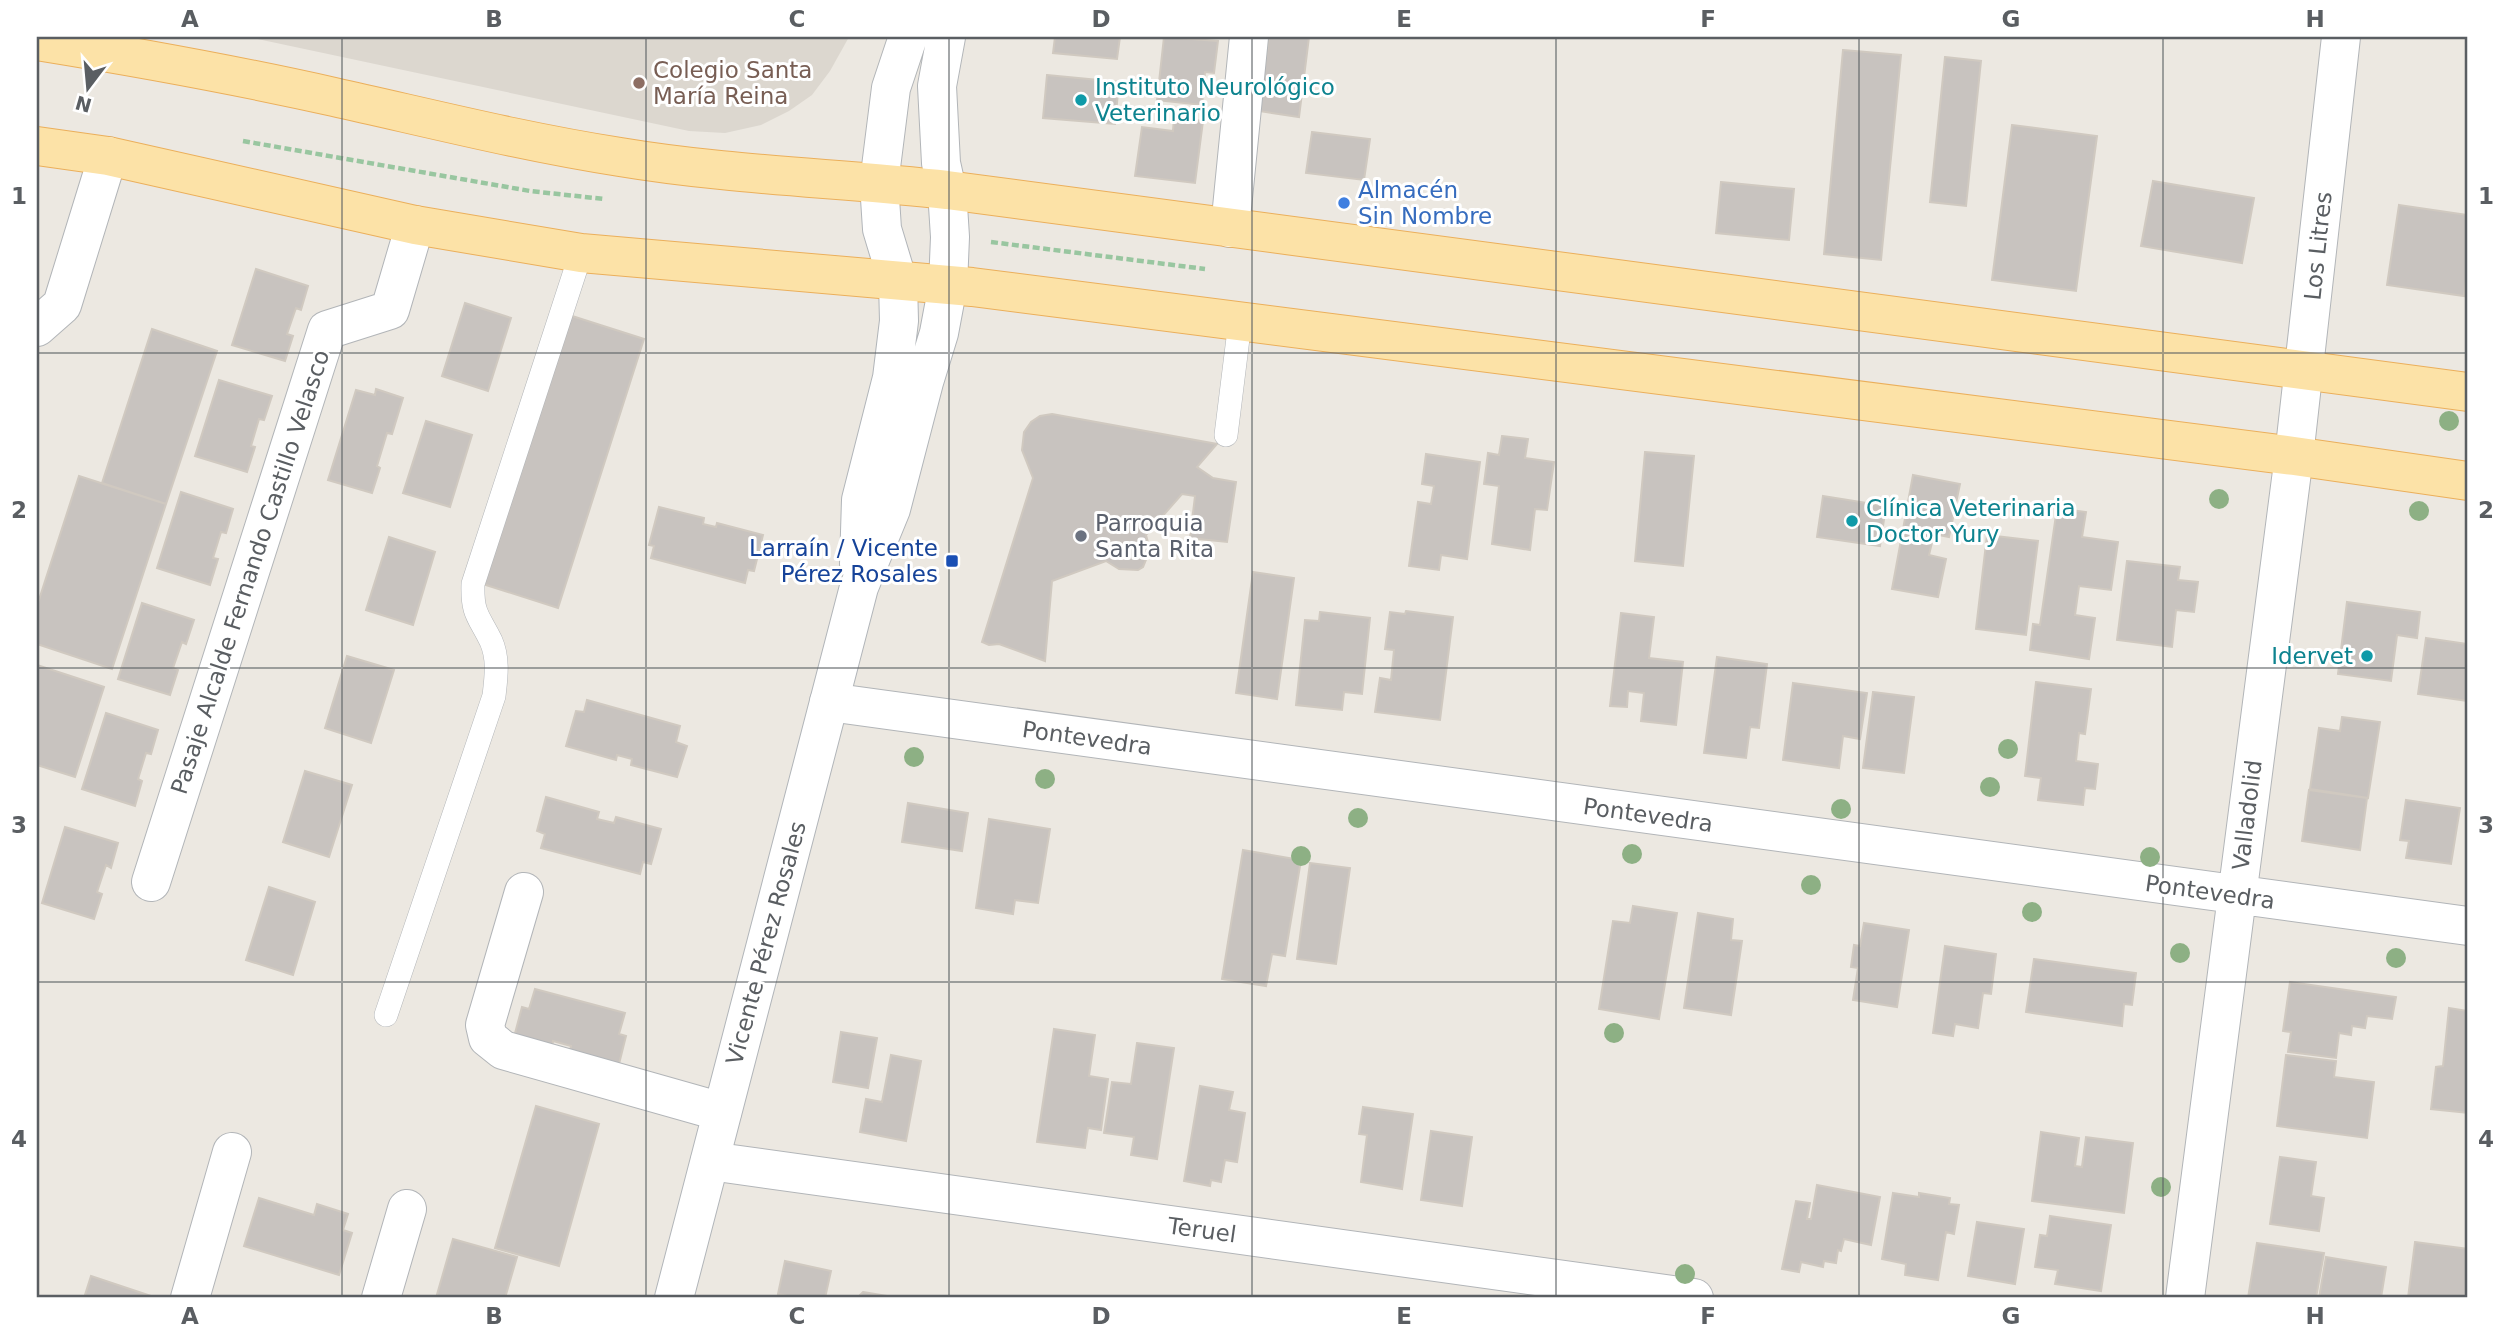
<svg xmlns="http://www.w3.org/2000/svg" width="2505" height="1335" font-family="'DejaVu Sans',sans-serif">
<rect width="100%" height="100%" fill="#ece8e1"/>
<path fill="#dcd7cf" d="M 248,37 L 849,37 L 830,71 L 812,95 L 789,111 L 761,125 L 725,133 L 689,131 Z"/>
<path fill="#c8c3bf" stroke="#d0c9c0" stroke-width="2" d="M 1055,37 L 1120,37 L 1117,59 L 1053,53 Z
M 1164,37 L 1218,41 L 1214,73 L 1205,72 L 1202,105 L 1157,100 Z
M 1269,37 L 1309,37 L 1299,117 L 1259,111 Z
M 1843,50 L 1901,55 L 1881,260 L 1824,254 Z
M 1945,57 L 1981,61 L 1966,206 L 1930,202 Z
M 1047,75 L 1119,82 L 1115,124 L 1043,118 Z
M 1174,117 L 1203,121 L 1195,183 L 1135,176 L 1142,127 L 1173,131 Z
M 2012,125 L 2097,136 L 2076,291 L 1992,280 Z
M 1312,132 L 1370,139 L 1364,180 L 1306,173 Z
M 2153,181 L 2254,198 L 2242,263 L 2141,246 Z
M 1721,182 L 1794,189 L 1789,240 L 1716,233 Z
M 2399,205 L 2468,215 L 2468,265 L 2464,296 L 2387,285 Z
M 256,269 L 308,286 L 301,310 L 296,308 L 287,334 L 293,336 L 285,361 L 232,345 Z
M 465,303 L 511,318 L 488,391 L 442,376 Z
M 569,315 L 644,339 L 558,608 L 483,584 Z
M 152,329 L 217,351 L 166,504 L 102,483 Z
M 219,380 L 272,396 L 264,420 L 259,419 L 251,446 L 255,447 L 247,472 L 195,456 Z
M 376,389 L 403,398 L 392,434 L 387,433 L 377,466 L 380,468 L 372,493 L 328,480 L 356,390 L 375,395 Z
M 1052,414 L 1217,444 L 1197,467 L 1213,478 L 1236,482 L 1227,542 L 1190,538 L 1195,496 L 1182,494 L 1146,535 L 1150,550 L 1143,567 L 1138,570 L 1119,569 L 1106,561 L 1052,581 L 1045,661 L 999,644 L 989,645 L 982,642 L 1033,478 L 1022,450 L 1024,432 L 1031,422 L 1040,416 Z
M 426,421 L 472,435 L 450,507 L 403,493 Z
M 1502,436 L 1528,439 L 1525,458 L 1554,462 L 1547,510 L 1535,509 L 1530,550 L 1492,544 L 1499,486 L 1484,484 L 1488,453 L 1499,455 Z
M 1645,452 L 1694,456 L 1683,566 L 1635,561 Z
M 1426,454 L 1480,462 L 1467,559 L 1441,555 L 1439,570 L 1409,566 L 1418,502 L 1431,504 L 1434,486 L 1422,484 Z
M 1913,475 L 1960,484 L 1949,537 L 1934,534 L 1929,555 L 1946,559 L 1938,597 L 1892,589 Z
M 79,476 L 166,504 L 112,669 L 37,644 L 37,606 Z
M 181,492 L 233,509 L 226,533 L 221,532 L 213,558 L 218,559 L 210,585 L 157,568 Z
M 1823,496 L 1886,506 L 1880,546 L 1817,537 Z
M 659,507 L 704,518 L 703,524 L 716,527 L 717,523 L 763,535 L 754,571 L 748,570 L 745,583 L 651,558 L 654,546 L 649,545 Z
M 2057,508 L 2086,512 L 2082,537 L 2118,542 L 2111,590 L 2079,586 L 2075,615 L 2095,618 L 2089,659 L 2030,650 L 2033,624 L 2040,625 Z
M 1987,535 L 2038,541 L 2026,635 L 1976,629 Z
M 389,537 L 435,552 L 413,625 L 366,610 Z
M 2127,561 L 2180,567 L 2178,580 L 2198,582 L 2194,612 L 2176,610 L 2172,647 L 2117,640 Z
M 1253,572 L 1294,578 L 1277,699 L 1236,693 Z
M 2347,602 L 2420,612 L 2417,638 L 2397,635 L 2391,681 L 2338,674 Z
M 142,603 L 194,620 L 186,644 L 182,642 L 173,668 L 178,670 L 170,695 L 118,679 Z
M 1406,611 L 1453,617 L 1440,720 L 1375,712 L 1380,678 L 1391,680 L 1394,650 L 1385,649 L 1390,612 L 1405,614 Z
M 1320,612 L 1370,618 L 1362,694 L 1344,692 L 1342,710 L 1296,705 L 1305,620 L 1319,621 Z
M 1621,613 L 1654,617 L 1649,658 L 1683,662 L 1676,725 L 1641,721 L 1644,693 L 1628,691 L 1627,707 L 1610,706 Z
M 2426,638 L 2468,644 L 2468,701 L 2418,694 Z
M 347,656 L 394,670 L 371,743 L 325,728 Z
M 1717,657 L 1767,664 L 1759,728 L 1750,727 L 1746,758 L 1704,753 Z
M 37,665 L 104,687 L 75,777 L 37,765 Z
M 2036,682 L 2091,689 L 2085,734 L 2079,733 L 2076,761 L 2098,764 L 2095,789 L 2085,788 L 2083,805 L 2038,800 L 2041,778 L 2025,776 Z
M 1793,683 L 1867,693 L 1860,739 L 1843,736 L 1839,768 L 1783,760 Z
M 1873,692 L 1914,697 L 1904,773 L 1863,768 Z
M 587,700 L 680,726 L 676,742 L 687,746 L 677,777 L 631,765 L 632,759 L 617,755 L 616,760 L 566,746 L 576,711 L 584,712 Z
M 106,713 L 158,730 L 151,754 L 146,753 L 138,779 L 142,781 L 135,806 L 82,789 Z
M 2342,717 L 2380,722 L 2368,798 L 2310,789 L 2319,728 L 2340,731 Z
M 305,771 L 352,785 L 329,857 L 283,842 Z
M 2309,790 L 2367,798 L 2360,850 L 2302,841 Z
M 546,797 L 599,812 L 597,819 L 614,823 L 616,817 L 661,829 L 651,864 L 643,862 L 640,874 L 541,848 L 545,834 L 537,831 Z
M 2406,800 L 2460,808 L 2451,864 L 2406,858 L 2409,841 L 2400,840 Z
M 908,803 L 968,813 L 962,851 L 902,842 Z
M 989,819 L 1050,829 L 1038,903 L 1015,900 L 1013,914 L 976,908 Z
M 65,827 L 118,843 L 111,868 L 106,865 L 97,892 L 102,894 L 94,919 L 42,903 Z
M 1243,850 L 1301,860 L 1285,956 L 1272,954 L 1266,986 L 1222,979 Z
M 1310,863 L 1350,868 L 1336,964 L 1297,959 Z
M 269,887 L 315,902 L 293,975 L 246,960 Z
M 1633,906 L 1677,913 L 1659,1019 L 1599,1009 L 1613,921 L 1630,923 Z
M 1698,913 L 1733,919 L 1731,940 L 1742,941 L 1731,1015 L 1684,1008 Z
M 1864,923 L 1909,930 L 1897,1007 L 1853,1000 L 1858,968 L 1851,967 L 1854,945 L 1860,946 Z
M 1945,946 L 1996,954 L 1991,994 L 1983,993 L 1978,1028 L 1955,1024 L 1953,1036 L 1933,1033 Z
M 2034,959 L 2136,973 L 2132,1005 L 2124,1004 L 2122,1026 L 2026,1012 Z
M 2290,982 L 2396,997 L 2392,1019 L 2367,1016 L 2365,1028 L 2352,1026 L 2351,1035 L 2339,1033 L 2336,1058 L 2288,1052 L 2291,1032 L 2283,1031 Z
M 535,989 L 625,1013 L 619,1034 L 626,1036 L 619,1064 L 570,1051 L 571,1046 L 553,1041 L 552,1047 L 514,1037 L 522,1007 L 529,1009 Z
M 2449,1008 L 2468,1011 L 2468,1113 L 2431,1109 L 2436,1067 L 2443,1066 Z
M 1054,1029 L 1095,1035 L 1089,1076 L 1108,1079 L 1101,1130 L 1088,1128 L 1085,1148 L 1037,1142 Z
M 841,1032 L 877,1038 L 868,1088 L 833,1082 Z
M 1137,1043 L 1174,1048 L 1157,1159 L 1131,1155 L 1134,1137 L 1104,1133 L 1112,1082 L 1131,1084 Z
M 891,1055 L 921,1061 L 906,1141 L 860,1132 L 866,1099 L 882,1102 Z
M 2286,1055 L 2336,1061 L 2334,1077 L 2374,1082 L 2367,1138 L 2277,1126 Z
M 1200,1086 L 1233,1092 L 1229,1110 L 1245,1113 L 1237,1162 L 1225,1160 L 1221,1182 L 1211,1180 L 1210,1186 L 1184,1181 Z
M 536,1106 L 599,1124 L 559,1266 L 495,1248 Z
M 1363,1107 L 1413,1114 L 1402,1189 L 1361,1182 L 1367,1135 L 1359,1134 Z
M 1431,1131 L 1472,1137 L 1462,1206 L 1421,1200 Z
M 2041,1132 L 2079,1138 L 2075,1166 L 2082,1167 L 2086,1137 L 2133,1143 L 2124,1213 L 2032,1201 Z
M 2280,1157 L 2316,1162 L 2311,1196 L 2324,1198 L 2319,1231 L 2270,1224 Z
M 1817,1185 L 1880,1197 L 1871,1245 L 1844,1239 L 1841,1251 L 1838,1250 L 1836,1263 L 1824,1261 L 1823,1267 L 1801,1262 L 1799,1272 L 1782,1269 L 1796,1201 L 1810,1203 L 1807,1219 L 1811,1219 Z
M 1893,1193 L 1919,1197 L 1919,1193 L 1950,1198 L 1949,1204 L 1959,1205 L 1954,1234 L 1946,1232 L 1938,1280 L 1905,1275 L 1906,1264 L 1882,1259 Z
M 259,1198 L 314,1215 L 317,1204 L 348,1214 L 343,1230 L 352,1233 L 339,1275 L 244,1246 Z
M 2050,1216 L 2111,1225 L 2101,1291 L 2055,1284 L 2058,1270 L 2035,1267 L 2040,1235 L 2047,1236 Z
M 1977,1222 L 2024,1229 L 2015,1284 L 1968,1276 Z
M 453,1239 L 517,1257 L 505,1298 L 436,1298 Z
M 2415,1242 L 2468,1249 L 2468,1298 L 2408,1298 Z
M 2257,1243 L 2324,1253 L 2316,1298 L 2248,1298 Z
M 2326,1257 L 2386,1267 L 2381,1298 L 2319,1298 Z
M 785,1261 L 831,1271 L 825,1298 L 797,1298 L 778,1294 Z
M 91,1276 L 151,1296 L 151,1298 L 84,1298 Z
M 863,1292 L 899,1298 L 857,1298 Z"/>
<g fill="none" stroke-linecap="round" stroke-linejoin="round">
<defs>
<path id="lane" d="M 1226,435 L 1240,322
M 386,1015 L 494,696 C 496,678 499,659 491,641 C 479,616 472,615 473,584 L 581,253"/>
<path id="street" d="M 946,37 L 937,86 L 941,163 L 947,190
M 879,183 L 891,88 L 908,37
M 1230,228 L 1249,37
M 37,327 L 62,305 L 108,156
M 829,702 L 2468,926
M 151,882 L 327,330 L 390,310 L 415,225
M 524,892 L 485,1025 L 488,1038 L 503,1050 L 722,1112
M 710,1161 L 1694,1298
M 190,1298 L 232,1152
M 381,1298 L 407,1209
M 2185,1298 L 2294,456 L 2341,37"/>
<path id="secondary" d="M 859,564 L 861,500 L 892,378 L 899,321 L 898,282 L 882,229 L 879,183
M 674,1298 L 859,587 L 891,509 L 924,382 L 939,333 L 948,285 L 950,237 L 947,190"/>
<path id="primary" d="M 37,41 C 136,57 236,75 334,97 C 429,118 523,142 620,157 C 728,175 838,178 947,190 L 2468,392
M 37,146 L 108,156 L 415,225 L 581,253 L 972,287 L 2294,456 L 2468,481"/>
</defs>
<use href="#lane" stroke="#b2b5b8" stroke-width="24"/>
<use href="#street" stroke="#b2b5b8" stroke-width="40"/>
<use href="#secondary" stroke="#b1b5b9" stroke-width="40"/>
<use href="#primary" stroke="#ebaf5b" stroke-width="40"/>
<path stroke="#99c6a0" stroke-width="4.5" stroke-dasharray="7 3.5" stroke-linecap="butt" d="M 243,141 L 530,191 L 604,199
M 991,242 L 1205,269"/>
<use href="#lane" stroke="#fff" stroke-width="23"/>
<use href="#street" stroke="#fff" stroke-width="38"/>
<use href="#secondary" stroke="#fff" stroke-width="38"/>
<use href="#primary" stroke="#fce2a7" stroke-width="38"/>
</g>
<g fill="#8db084">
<circle cx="2449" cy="421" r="10"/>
<circle cx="2219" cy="499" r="10"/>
<circle cx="2419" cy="511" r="10"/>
<circle cx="2008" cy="749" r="10"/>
<circle cx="914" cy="757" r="10"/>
<circle cx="1045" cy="779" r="10"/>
<circle cx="1990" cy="787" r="10"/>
<circle cx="1841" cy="809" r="10"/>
<circle cx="1358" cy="818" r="10"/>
<circle cx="1632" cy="854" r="10"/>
<circle cx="1301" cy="856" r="10"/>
<circle cx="2150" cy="857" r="10"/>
<circle cx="1811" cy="885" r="10"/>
<circle cx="2032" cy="912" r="10"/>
<circle cx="2180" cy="953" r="10"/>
<circle cx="2396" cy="958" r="10"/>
<circle cx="1614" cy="1033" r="10"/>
<circle cx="2161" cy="1187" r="10"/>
<circle cx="1685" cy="1274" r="10"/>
</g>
<path fill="none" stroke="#5a5e62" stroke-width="2" stroke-opacity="0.55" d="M 342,37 L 342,1298M 646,37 L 646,1298M 949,37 L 949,1298M 1252,37 L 1252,1298M 1556,37 L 1556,1298M 1859,37 L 1859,1298M 2163,37 L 2163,1298M 37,353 L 2468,353M 37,668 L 2468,668M 37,982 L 2468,982"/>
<circle fill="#8d6e63" stroke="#fff" stroke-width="2.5" cx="639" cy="83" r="7"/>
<g fill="#0f9aa8" stroke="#fff" stroke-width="2.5">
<circle cx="1081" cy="100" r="7"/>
<circle cx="1852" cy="521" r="7"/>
<circle cx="2367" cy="656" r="7"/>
</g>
<circle fill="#3f7fe0" stroke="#fff" stroke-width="2.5" cx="1344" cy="203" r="7"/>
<circle fill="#6b7280" stroke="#fff" stroke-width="2.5" cx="1081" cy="536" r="7"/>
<rect fill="#1a4fb4" stroke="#fff" stroke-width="2.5" x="945" y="554" width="14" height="14" rx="3.5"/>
<g text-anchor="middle" stroke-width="6" stroke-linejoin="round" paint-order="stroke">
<g font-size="23" fill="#785e54" stroke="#fff" text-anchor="start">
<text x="653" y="78">Colegio Santa<tspan x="653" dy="26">María Reina</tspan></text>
</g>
<g font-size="23" fill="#0d838f" stroke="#fff" text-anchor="start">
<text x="1095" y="95">Instituto Neurológico<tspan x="1095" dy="26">Veterinario</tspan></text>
<text x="1866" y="516">Clínica Veterinaria<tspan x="1866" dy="26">Doctor Yury</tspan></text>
<text x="2353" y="664" text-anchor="end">Idervet</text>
</g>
<g font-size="23" fill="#366cbe" stroke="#fff" text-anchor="start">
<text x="1358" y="198">Almacén<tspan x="1358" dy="26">Sin Nombre</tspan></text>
</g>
<g font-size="23" fill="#5a5e62" stroke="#fff">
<text transform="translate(2318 246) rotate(-84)" y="8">Los Litres</text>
<text transform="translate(250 572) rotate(-72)" y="8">Pasaje Alcalde Fernando Castillo Velasco</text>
<text transform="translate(1087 738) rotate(8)" y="8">Pontevedra</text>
<text transform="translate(1648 815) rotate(8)" y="8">Pontevedra</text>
<text transform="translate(2247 815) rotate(-83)" y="8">Valladolid</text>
<text transform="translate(2210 892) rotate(8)" y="8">Pontevedra</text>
<text transform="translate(766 943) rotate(-75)" y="8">Vicente Pérez Rosales</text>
<text transform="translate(1202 1230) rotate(8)" y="8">Teruel</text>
</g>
<g font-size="23" fill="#5b616d" stroke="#fff" text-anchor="start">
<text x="1095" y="531">Parroquia<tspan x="1095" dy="26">Santa Rita</tspan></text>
</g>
<g font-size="23" fill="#164399" stroke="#fff" text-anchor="end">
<text x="938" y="556">Larraín / Vicente<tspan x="938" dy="26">Pérez Rosales</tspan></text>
</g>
</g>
<rect width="2505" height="1335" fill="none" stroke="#ffffff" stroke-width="77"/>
<g transform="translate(88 88) rotate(196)" stroke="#ffffff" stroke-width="5" paint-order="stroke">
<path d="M0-5L12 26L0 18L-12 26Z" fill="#5a5e62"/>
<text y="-10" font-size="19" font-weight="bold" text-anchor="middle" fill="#5a5e62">N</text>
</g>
<rect x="38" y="38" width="2428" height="1258" fill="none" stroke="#5a5e62" stroke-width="2.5"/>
<g font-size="23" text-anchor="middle" font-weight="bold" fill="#5a5e62">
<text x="190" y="27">A</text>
<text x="494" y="27">B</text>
<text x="797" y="27">C</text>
<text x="1101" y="27">D</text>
<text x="1404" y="27">E</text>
<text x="1708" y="27">F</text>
<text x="2011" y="27">G</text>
<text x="2315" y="27">H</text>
<text x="19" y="204">1</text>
<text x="2486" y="204">1</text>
<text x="19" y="518">2</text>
<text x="2486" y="518">2</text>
<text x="19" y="833">3</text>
<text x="2486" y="833">3</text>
<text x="19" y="1147">4</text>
<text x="2486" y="1147">4</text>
<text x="190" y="1324">A</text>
<text x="494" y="1324">B</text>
<text x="797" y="1324">C</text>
<text x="1101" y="1324">D</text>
<text x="1404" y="1324">E</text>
<text x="1708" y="1324">F</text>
<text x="2011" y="1324">G</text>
<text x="2315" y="1324">H</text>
</g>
</svg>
